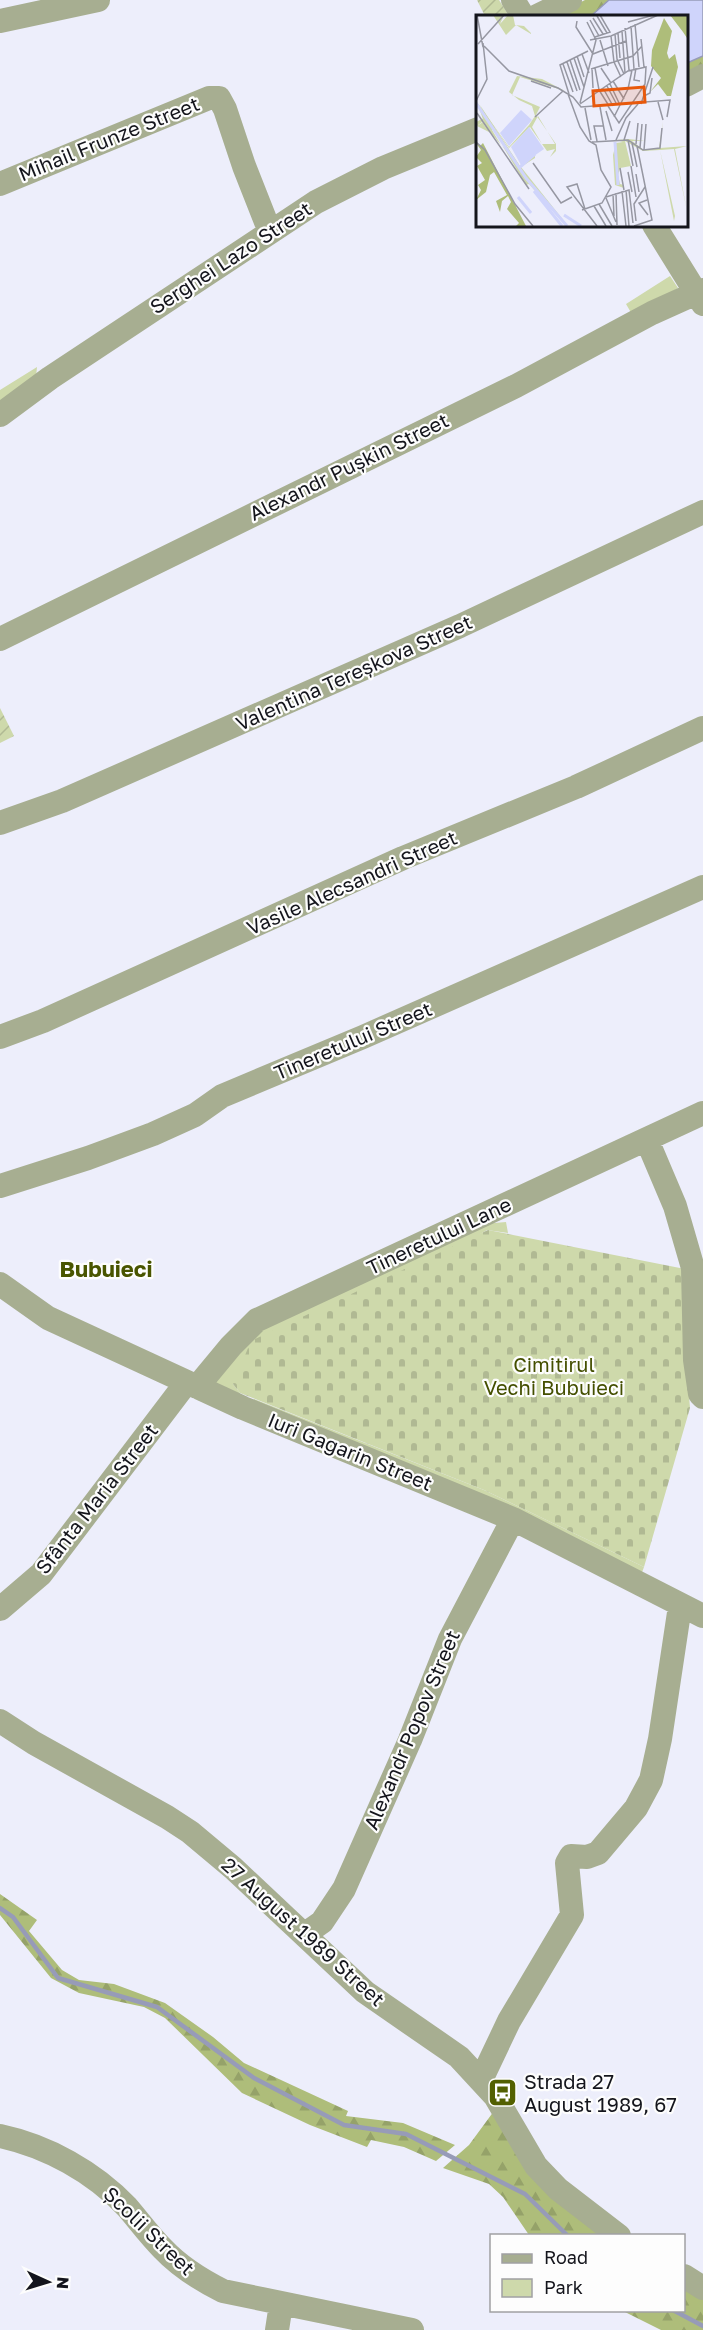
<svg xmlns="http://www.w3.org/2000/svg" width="703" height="2330" font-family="'Golos Text',sans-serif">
<defs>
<pattern id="forest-firs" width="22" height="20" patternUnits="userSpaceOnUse" patternTransform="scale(1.5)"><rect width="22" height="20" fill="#aebd7a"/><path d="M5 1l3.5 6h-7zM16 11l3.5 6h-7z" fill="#95a269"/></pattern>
<pattern id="cemetery-stones" width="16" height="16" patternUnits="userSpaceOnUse" patternTransform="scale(1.5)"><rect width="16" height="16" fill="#ced9ab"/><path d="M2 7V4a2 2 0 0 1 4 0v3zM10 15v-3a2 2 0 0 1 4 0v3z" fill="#b0b993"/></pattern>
<pattern id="garden-furrows" width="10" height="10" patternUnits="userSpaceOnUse" patternTransform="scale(1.5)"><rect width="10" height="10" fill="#ced9ab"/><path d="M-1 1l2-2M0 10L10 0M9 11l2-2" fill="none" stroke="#b0b993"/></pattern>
</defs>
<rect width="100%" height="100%" fill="#edeefb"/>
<path fill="#ced9ab" d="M 670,276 L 678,288 L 633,316 L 626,304 Z
M 37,367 L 36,377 L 0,404 L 0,390 Z
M 506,1222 L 508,1233 L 487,1230 L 233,1384 L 240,1393 L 237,1400 L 213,1386 L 257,1326 L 471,1225 Z
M 254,1399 L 484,1490 L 644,1567 L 641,1575 L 252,1406 Z"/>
<path fill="url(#forest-firs)" d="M 585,0 L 703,0 L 703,69 L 687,78 L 686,16 L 553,16 Z
M 0,1894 L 37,1920 L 29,1931 L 62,1970 L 79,1980 L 114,1984 L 165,2003 L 213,2037 L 244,2063 L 348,2111 L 346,2116 L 403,2123 L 455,2145 L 436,2161 L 404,2147 L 371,2140 L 367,2147 L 310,2125 L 242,2093 L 165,2018 L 144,2007 L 79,1993 L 51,1978 L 0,1915 Z
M 494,2111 L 605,2235 L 529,2235 L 503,2197 L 489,2184 L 443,2168 L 469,2145 Z
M 684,2284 L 703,2295 L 703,2330 L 661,2330 L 623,2311 L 684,2310 Z"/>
<path fill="url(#cemetery-stones)" d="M 488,1230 L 685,1269 L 685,1347 L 690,1408 L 644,1567 L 484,1490 L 240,1393 L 233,1384 L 251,1341 Z"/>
<path fill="url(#garden-furrows)" d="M 477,0 L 499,0 L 509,16 L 485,16 Z
M 0,708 L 14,736 L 0,743 Z"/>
<path fill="#cfd4fb" stroke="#979bb8" stroke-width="1.5" d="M 609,0 L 703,0 L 703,56 L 687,63 L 686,16 L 591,16 Z"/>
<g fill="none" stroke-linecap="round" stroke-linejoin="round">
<path stroke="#979bb8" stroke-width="4.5" d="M 0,1908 L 13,1917 L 58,1978 L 157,2007 L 254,2078 L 344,2125 L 406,2134 L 525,2194 L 568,2236
M 673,2310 L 703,2326"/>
<path stroke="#a7ae91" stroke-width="24" d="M 513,0 L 523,16
M 537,16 L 570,0
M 0,21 L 98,0
M 686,85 L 703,76
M 0,184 L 209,98 L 219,98 L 225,109 L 244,166 L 270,232
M 654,225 L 703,304
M 0,415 L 50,378 L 316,202 L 383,168 L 478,129
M 0,639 L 516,386 L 652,313 L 703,290
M 0,823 L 62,801 L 460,626 L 703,512
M 0,1037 L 43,1021 L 403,858 L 576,787 L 703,728
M 647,1140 L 675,1206 L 693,1268 L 695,1360 L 700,1394 L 703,1397
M 0,1186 L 88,1158 L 153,1134 L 195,1115 L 222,1096 L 363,1037 L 703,887
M 0,1284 L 48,1318 L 243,1408 L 513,1519 L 703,1616
M 197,1387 L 231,1346 L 257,1320 L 703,1113
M 0,1609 L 41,1574 L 186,1383
M 0,1721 L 34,1743 L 167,1817 L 190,1832 L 233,1868 L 365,1992 L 459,2057 L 495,2096 L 536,2166 L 558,2189 L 619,2236
M 305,1934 L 322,1922 L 344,1889 L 410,1740 L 450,1639 L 513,1519
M 481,2080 L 509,2021 L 572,1915 L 567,1863 L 571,1856 L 587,1857 L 598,1853 L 636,1808 L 651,1780 L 660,1739 L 680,1606
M 0,2136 C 47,2146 94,2172 127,2207 C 139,2221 150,2236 163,2249 C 180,2267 201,2280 223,2291 L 412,2330
M 684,2276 L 703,2288
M 277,2330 L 281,2304"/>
</g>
<defs>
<symbol id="bus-square" viewBox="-11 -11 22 22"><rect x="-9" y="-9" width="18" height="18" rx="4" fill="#536001" stroke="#fdfdfd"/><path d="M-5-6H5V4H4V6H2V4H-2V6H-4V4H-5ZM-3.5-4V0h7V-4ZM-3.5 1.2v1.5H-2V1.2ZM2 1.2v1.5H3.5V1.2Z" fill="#fff"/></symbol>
</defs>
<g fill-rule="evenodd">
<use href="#bus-square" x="486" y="2076" width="33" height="33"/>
</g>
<g text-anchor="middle" stroke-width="4.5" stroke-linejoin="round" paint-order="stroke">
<g font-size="20" fill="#14151c" stroke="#fdfdfd">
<text transform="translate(109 139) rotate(-22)" y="7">Mihail Frunze Street</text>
<text transform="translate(231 258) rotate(-33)" y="7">Serghei Lazo Street</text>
<text transform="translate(349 467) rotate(-26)" y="7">Alexandr Pușkin Street</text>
<text transform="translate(354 673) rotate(-24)" y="7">Valentina Tereșkova Street</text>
<text transform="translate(352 883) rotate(-24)" y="7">Vasile Alecsandri Street</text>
<text transform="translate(353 1041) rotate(-23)" y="7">Tineretului Street</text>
<text transform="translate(439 1236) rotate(-25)" y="7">Tineretului Lane</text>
<text transform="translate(350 1452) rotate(22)" y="7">Iuri Gagarin Street</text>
<text transform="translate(97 1499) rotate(-52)" y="7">Sfânta Maria Street</text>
<text transform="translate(412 1730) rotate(-67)" y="7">Alexandr Popov Street</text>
<text transform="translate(303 1932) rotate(42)" y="7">27 August 1989 Street</text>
<text transform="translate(149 2231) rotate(44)" y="7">Școlii Street</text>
</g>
<g font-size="20" fill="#444f00" stroke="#fdfdfd">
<text x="554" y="1372">Cimitirul<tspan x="554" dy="23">Vechi Bubuieci</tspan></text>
</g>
<g font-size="20" fill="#14151c" stroke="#fdfdfd" text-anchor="start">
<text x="524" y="2089">Strada 27<tspan x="524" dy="23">August 1989, 67</tspan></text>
</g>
<g font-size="22" font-weight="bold" fill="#495500" stroke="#fdfdfd">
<text x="106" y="1277">Bubuieci</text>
</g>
</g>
<g transform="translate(476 15)">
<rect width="212" height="212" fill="#edeefb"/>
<path d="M 17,0 L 28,0 L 24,9 L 32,0 L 37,0 L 39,10 L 48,11 L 55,18 L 55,19 L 40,10 L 30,20 ZM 41,61 L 66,64 L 89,76 L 44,62 L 36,80 L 64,92 L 60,100 L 80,129 L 80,136 L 74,142 L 79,134 L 71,136 L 54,112 L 33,133 L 19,113 L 16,115 L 25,130 L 15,118 L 1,111 L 7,107 L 10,113 L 1,87 L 33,132 L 53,110 L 59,101 L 56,91 L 43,85 L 33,77 ZM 62,101 L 79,129 L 66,129 L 56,112 ZM 187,106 L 184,133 L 211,131 L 199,134 L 211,196 L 198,134 L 184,135 L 199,201 L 198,206 L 184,135 L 167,136 L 149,126 L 155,151 L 144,153 L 142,160 L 144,169 L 148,170 L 148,173 L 139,170 L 137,140 L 140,128 L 147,127 L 140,125 L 153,124 L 169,126 L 156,126 L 168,135 L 183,133 ZM 29,129 L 52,165 L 90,211 L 53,169 L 50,170 L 26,130 L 31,136 Z" fill="#ced9ab" fill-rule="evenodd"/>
<path d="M 194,0 L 211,0 L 211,23 L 207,17 ZM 188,3 L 196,16 L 191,38 L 193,44 L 199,39 L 202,52 L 195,81 L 191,81 L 182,69 L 174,77 L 185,63 L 175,51 L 176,35 ZM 0,128 L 4,131 L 7,128 L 50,211 L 40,211 L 43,208 L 31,194 L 35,187 L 32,181 L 26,186 L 24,197 L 20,186 L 31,180 L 18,157 L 14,160 L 10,177 L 0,185 L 5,175 L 2,170 L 9,165 L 1,151 L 6,148 L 0,142 L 5,135 Z" fill="#aebd7a"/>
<path d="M 4,90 L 44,151 L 59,138 L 59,143 L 45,152 L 92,211 L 52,165 L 11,103 L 1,111 L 0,107 L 10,102 Z" fill="#ced9ab"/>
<path d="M 45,95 L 56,105 L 33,131 L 24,118 ZM 53,112 L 68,134 L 45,150 L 35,132 Z" fill="#cfd4fb"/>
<path fill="none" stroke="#cfd4fb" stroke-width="3" d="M 0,88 L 50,163 L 91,211M 139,127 L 142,170M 44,152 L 59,139M 58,176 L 86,211M 42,182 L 55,198M 88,200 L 105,211"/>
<path fill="none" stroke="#9697a2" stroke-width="1.5" d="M 1,0 L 7,32M 121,1 L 131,18M 117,3 L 127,19M 114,5 L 123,21M 101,6 L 100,12 L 117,39 L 150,26M 152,7 L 178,0M 159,9 L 163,52M 155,11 L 158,54M 149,13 L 153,55M 146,16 L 149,58M 142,18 L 144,43M 139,19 L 141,44 L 148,59M 135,21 L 138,47 L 145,62M 119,22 L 134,17 L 124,0M 165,24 L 168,52M 114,25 L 135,21 L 182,0M 124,25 L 132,51M 2,29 L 28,0M 8,31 L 33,56 L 82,73 L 97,82 L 105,92 L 194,85 L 191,102M 106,39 L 113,58M 101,41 L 108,62M 98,43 L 108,72M 94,45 L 104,75M 91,47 L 101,76M 87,49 L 97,77M 119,53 L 123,75 L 133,91M 125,53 L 135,68M 160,53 L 158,65 L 164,66M 115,54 L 157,41 L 166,31M 116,54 L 117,73M 55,66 L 75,73M 137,66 L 148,84M 134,69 L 144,90M 131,71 L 140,88M 127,73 L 137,91M 92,79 L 104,112 L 113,126 L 120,130 L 125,155 L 135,172 L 126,188 L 106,195M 93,79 L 84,50 L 112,36M 168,81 L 174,78 L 176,63M 0,86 L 11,64 L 7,28M 182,87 L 187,105M 104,88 L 120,25 L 111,7M 104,89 L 152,56 L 170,52 L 169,69 L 143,108 L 132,91M 165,89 L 177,52M 124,92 L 130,125M 109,93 L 115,125M 130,96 L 136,116M 1,98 L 53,174M 59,102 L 87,76M 138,102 L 152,74 L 156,55M 140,125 L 150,103 L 162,89M 148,125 L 154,106M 152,125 L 157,151M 121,126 L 118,111 L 128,111M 0,127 L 9,135 L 39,189 L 57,211M 116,127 L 152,125 L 167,135 L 184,133 L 186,113M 156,128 L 161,152M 160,129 L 162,108M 164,133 L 166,109M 168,135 L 170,109M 57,148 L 85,188 L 96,182M 155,151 L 160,182M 144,153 L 148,175M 152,157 L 156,177M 160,159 L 163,177M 150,175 L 153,211M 146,176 L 150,211M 140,178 L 141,210M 137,179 L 138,201M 130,182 L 153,175 L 157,208M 130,183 L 140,207M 171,185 L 163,188 L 172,200M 123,189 L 136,211M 118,191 L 130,211M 109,194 L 101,169 L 91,172 L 121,211M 160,206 L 158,189 L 169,172M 158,211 L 176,205 L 161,131"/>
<path fill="#e8590c" fill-opacity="0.15" stroke="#e8590c" stroke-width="3" d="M 168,72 L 169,87 L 118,91 L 117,76 Z"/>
<rect width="212" height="212" fill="none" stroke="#14151c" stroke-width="3"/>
</g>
<rect x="490" y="2234" width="195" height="78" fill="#fdfdfd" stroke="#a0a0a3" stroke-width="1.5"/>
<rect x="502" y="2254" width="30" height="9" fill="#a7ae91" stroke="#a0a0a3" stroke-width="1.5"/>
<text x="544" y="2264" font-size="18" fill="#14151c">Road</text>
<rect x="502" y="2279" width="30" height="18" fill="#ced9ab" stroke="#a0a0a3" stroke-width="1.5"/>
<text x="544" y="2294" font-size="18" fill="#14151c">Park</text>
<g transform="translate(48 2282) rotate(94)" stroke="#fdfdfd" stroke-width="4.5" paint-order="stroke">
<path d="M0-4.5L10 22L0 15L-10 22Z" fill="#14151c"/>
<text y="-9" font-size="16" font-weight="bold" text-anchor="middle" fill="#14151c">N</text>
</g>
</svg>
